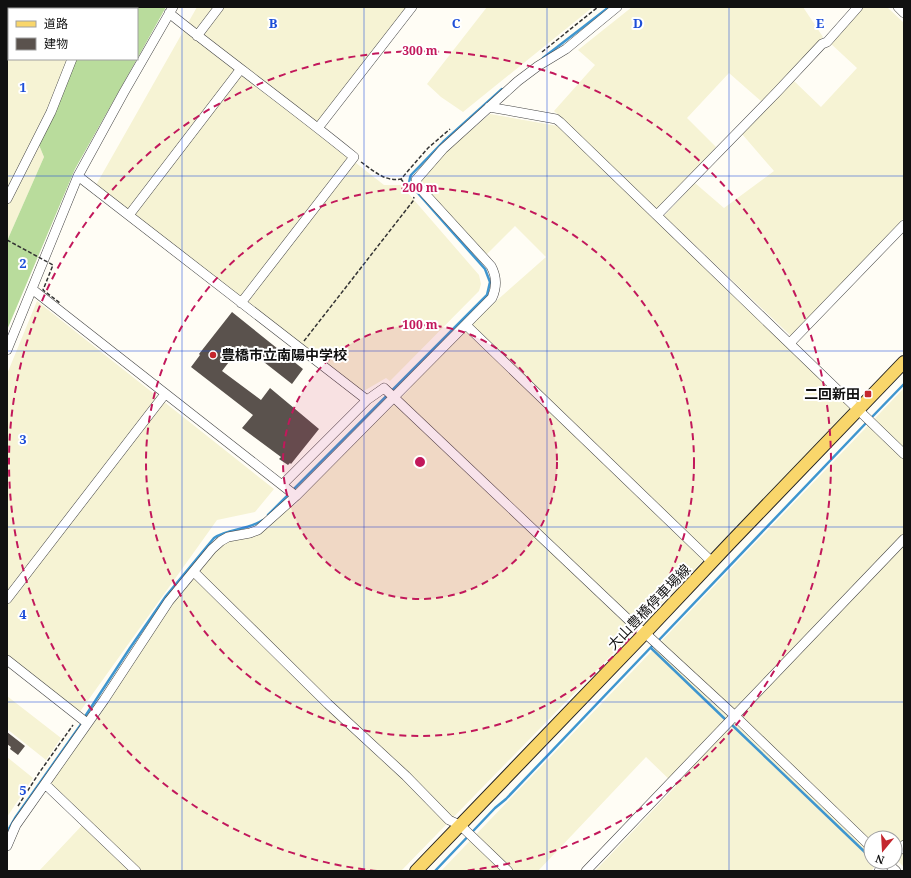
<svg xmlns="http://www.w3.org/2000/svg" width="911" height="878" font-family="'Noto Serif','Noto Sans JP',serif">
<rect width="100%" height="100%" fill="#fffdf5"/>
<path fill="#f6f3d4" d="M 7,7 L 90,7 L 89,9 L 9,9 L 9,59 L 68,59 L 48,107 L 32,140 L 39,145 L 44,157 L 7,241 Z
M 197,7 L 410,7 L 314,130 L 384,185 L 401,185 L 479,275 L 481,284 L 479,291 L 390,381 L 386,378 L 362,392 L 96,185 Z
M 487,7 L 593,7 L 463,112 L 441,97 L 427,84 Z
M 632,7 L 803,7 L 823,37 L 762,102 L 729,73 L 687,118 L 716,147 L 685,182 L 656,210 L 554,111 L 595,65 L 578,50 Z
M 862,7 L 887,7 L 904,23 L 904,218 L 791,336 L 664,216 L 695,183 L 724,208 L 774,171 L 742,134 L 794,81 L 821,107 L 857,68 L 829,42 Z
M 490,114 L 558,126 L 851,409 L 401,871 L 39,871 L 88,819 L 50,782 L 102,712 L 125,673 L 172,602 L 224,542 L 248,536 L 289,506 L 295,505 L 322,475 L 380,416 L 383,415 L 411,388 L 411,384 L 463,332 L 467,331 L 477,318 L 546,257 L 515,226 L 486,255 L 420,182 L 448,150 Z
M 37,301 L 274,489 L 255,512 L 217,520 L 79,713 L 7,657 L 7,374 Z
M 904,388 L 904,867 L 895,858 L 895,838 L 871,838 L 871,862 L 879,862 L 871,871 L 595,871 L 676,786 L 646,757 L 538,871 L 441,871 Z
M 7,696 L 61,738 L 46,760 L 7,729 Z
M 7,757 L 33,778 L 7,817 Z"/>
<path fill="#b9dc9c" d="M 99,7 L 166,7 L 137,59 L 137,9 L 98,9 Z
M 75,59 L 137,59 L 75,169 L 7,330 L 7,241 L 44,157 L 39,145 Z"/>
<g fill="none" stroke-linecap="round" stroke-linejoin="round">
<path stroke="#3f96cf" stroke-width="2.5" d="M 543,58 L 609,7
M 871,418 L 904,384
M 268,515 L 487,295 L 490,282 L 485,269 L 409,183 L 410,178 L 411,175 L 443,142 L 502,89
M 658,641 L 867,422
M 651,648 L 727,721
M 84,718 L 130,648 L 166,596 L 214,538 C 229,528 246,531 263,520
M 731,724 L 871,858
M 7,832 L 15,818 L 82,723
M 875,862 L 880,867
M 435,871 L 495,808 L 506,799 L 654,644"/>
</g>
<path fill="#5a524d" d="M 232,312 L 303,369 L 292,384 L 242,345 L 222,371 L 261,400 L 270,388 L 319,429 L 291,464 L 290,463 L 288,465 L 279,459 L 281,457 L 242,428 L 253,415 L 191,367 L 200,355 L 199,354 Z
M 7,732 L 25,746 L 18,755 L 10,749 L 11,747 L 7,744 Z"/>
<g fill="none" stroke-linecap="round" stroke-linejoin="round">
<defs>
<path id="minor" d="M 41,7 L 45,9
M 898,7 L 904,13
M 92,9 L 93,7
M 169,13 C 230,62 294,108 354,157 L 241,303
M 197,36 L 219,7
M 489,107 L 556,119 L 560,122 L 904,454
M 318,128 L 412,7
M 78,176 L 367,400 L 384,388 L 634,625 L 645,633 L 734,715 L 871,847
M 7,199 L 51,112 L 72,59
M 129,215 L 240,70
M 657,215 L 777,92 L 822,44 L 827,42 L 858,7
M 32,289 L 296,496
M 466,325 L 712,562
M 790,343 L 904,225
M 7,350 L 78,176 L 124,92 L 173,7
M 282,485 L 367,400
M 194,572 L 328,704 L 406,776 L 449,820 L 460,825 L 508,871
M 7,599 L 165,394
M 7,660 L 87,723
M 45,784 L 136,871
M 7,846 L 16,825 L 104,700 L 169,601 L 212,549 L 221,541 L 228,537 L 250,533 L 258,530 L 296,496 L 492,298 C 497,287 497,277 491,266 L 417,185 L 416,180 L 443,149 L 518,81 L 538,66 L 566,49 L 617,7
M 895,855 L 904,845
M 886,862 L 896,871
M 586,871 L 904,539
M 879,871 L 888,862"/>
<path id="major" d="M 416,871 L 645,633 L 731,542 L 904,362"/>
</defs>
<use href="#minor" stroke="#444" stroke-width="10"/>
<use href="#major" stroke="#222" stroke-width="14"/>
<path stroke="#333" stroke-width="1.5" stroke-dasharray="4 2" stroke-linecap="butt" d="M 542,52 L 598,7
M 361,162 C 374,171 385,182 401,179 L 428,148 L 450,129
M 401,179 L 407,187
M 304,341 L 413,201 L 414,197
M 18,806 L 39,773 L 73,725"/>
<use href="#minor" stroke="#fff" stroke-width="9"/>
<use href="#major" stroke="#f9d66b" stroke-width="12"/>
<path stroke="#333" stroke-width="1.5" stroke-dasharray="4 2" stroke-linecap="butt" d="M 7,240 L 53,265 L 43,290 L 60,303"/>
</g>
<path fill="none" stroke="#1d4ed8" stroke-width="1" stroke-opacity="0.55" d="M 182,7 L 182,871M 364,7 L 364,871M 547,7 L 547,871M 729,7 L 729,871M 7,176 L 904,176M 7,351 L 904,351M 7,527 L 904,527M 7,702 L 904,702"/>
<circle cx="420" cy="462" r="137" fill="#c2185b" fill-opacity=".12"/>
<g fill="none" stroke="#c2185b" stroke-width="2" stroke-dasharray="7 5">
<circle cx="420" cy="462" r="137"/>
<circle cx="420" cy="462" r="274"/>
<path d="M377 871A411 411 0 1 1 463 871"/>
</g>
<g fill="#c4262e" stroke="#fff" stroke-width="1.5">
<circle cx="213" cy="355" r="4"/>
<rect x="864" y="390" width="8" height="8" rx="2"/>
</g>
<g text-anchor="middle" stroke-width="4" stroke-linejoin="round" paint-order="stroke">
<g font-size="14" font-weight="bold" fill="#111" stroke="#fff" text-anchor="start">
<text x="221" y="360">豊橋市立南陽中学校</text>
<text x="860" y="399" text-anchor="end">二回新田</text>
</g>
<g font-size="14" fill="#111" stroke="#fff">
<text transform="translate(649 607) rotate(-46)" y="5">大山豊橋停車場線</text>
</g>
</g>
<g font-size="13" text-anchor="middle" font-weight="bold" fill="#1d4ed8" stroke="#fff" stroke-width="4" stroke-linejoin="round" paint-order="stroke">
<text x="273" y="28">B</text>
<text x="456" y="28">C</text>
<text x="638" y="28">D</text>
<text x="820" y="28">E</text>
<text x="23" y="92">1</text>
<text x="23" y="268">2</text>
<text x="23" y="444">3</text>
<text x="23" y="619">4</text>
<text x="23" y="795">5</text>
</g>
<circle cx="420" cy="462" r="6" fill="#c2185b" stroke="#fff" stroke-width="2"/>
<g font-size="12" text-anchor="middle" font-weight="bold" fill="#c2185b" stroke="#fff" stroke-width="4" stroke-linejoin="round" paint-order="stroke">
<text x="420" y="55">300 m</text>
<text x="420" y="192">200 m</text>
<text x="420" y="329">100 m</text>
</g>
<rect width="911" height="878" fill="none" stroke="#111111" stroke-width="16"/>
<rect x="8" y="8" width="130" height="52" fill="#ffffff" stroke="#a0a0a0"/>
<rect x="16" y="21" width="20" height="6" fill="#f9d66b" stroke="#a0a0a0"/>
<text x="44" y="28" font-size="12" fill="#111111">道路</text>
<rect x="16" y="38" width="20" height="12" fill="#5a524d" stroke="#a0a0a0"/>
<text x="44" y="48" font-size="12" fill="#111111">建物</text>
<g transform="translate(883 850) rotate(198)"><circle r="19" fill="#ffffff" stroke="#a0a0a0"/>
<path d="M0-3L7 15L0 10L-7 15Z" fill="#c4262e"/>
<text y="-6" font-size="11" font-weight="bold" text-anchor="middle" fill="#111111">N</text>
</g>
</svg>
